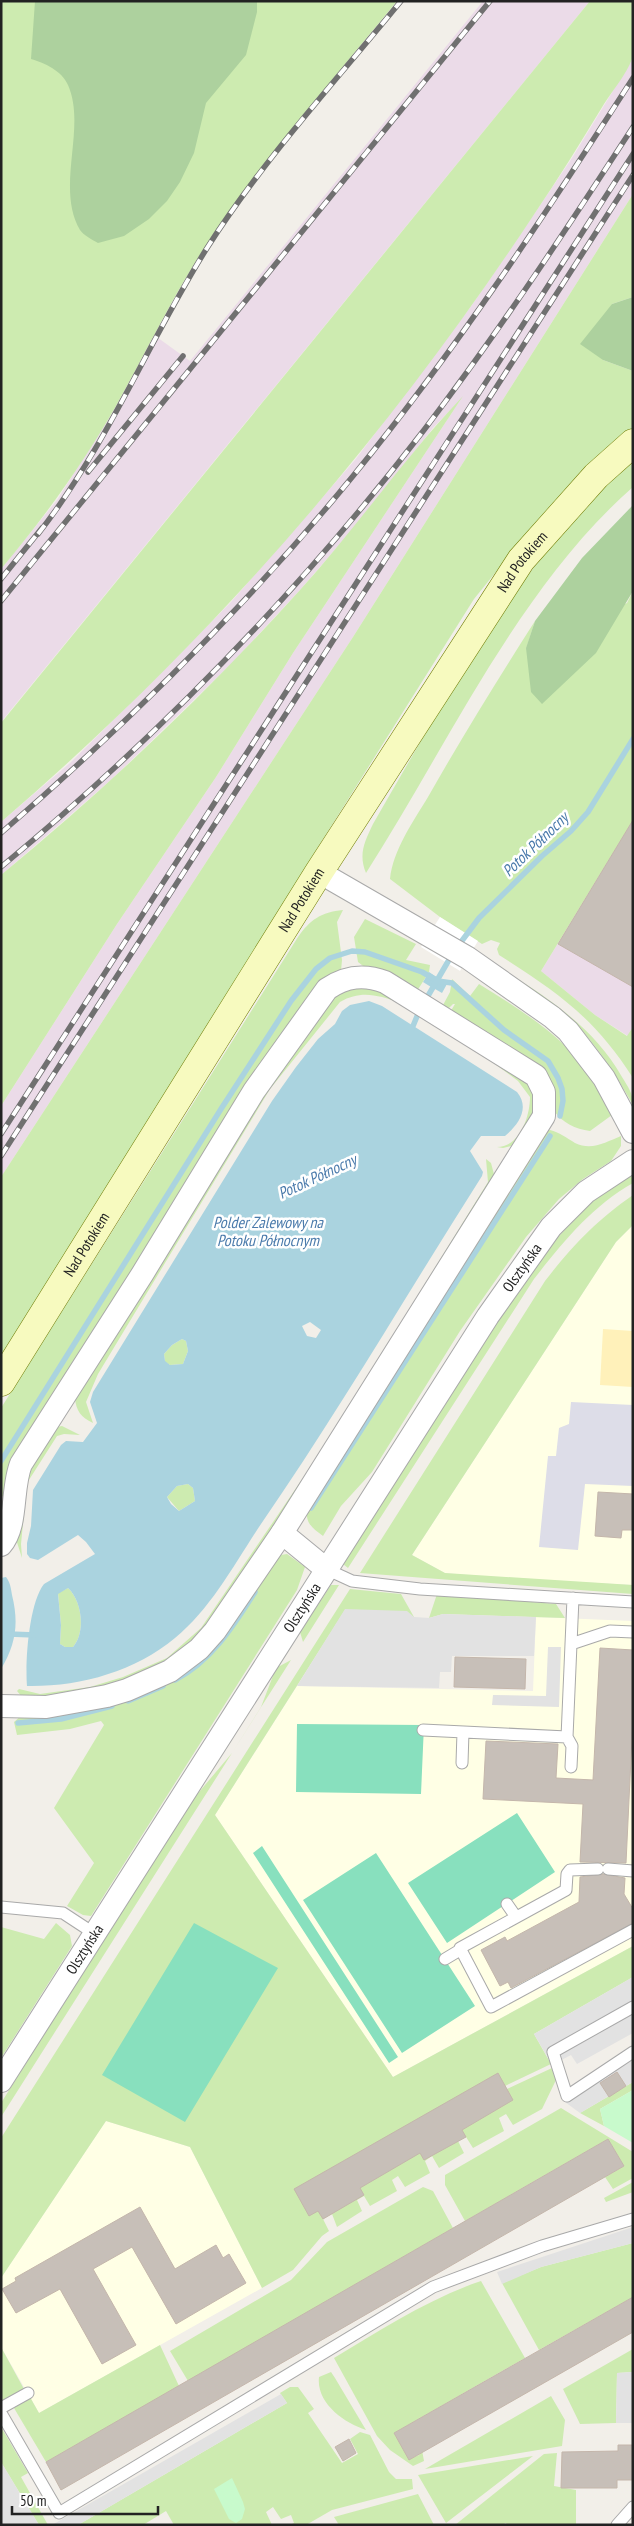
<svg xmlns="http://www.w3.org/2000/svg" width="634" height="2526" font-family="'PT Sans Narrow',sans-serif">
<rect width="100%" height="100%" fill="#f2efe9"/>
<path fill="#ebdbe8" d="M 483,1 L 590,1 L 1,722 L 1,569 L 57,500 L 115,408 L 154,335 L 190,361 Z
M 633,58 L 633,194 L 353,637 L 1,1177 L 1,1106 L 117,924 L 216,777 L 293,653 L 461,399 L 433,428 L 358,523 L 300,590 L 231,664 L 112,779 L 1,875 L 1,822 L 70,763 L 164,670 L 231,602 L 355,460 L 472,305 L 518,238 L 572,158 Z
M 633,820 L 633,1027 L 628,1036 L 595,1015 L 541,971 Z"/>
<path fill="#ffffe5" d="M 633,1225 L 633,1585 L 492,1577 L 445,1573 L 412,1555 L 616,1242 Z
M 536,1617 L 633,1621 L 633,1946 L 393,2077 L 215,1815 L 297,1686 L 533,1691 Z
M 106,2121 L 190,2147 L 262,2288 L 39,2413 L 1,2347 L 1,2278 Z"/>
<path fill="#cdebb0" d="M 1,1 L 397,1 C 332,81 263,159 206,245 C 173,296 146,352 116,406 C 83,464 44,518 1,569 Z
M 590,1 L 633,1 C 633,16 634,47 632,59 C 626,75 613,90 604,104 C 581,142 558,179 533,216 C 382,444 209,643 1,822 L 1,723 Z
M 633,194 L 633,297 L 612,304 L 603,360 L 633,371 L 633,429 L 520,542 L 474,599 L 308,863 L 131,1156 L 1,1362 L 1,1177 L 353,637 Z
M 463,396 L 293,653 L 216,777 L 117,924 L 1,1106 L 1,875 C 107,788 208,692 300,590 C 357,527 405,457 463,396 Z
M 633,457 L 633,487 C 519,587 448,745 366,873 C 358,854 365,841 373,824 C 433,720 493,612 572,520 C 591,498 613,478 633,457 Z
M 633,591 L 633,820 L 541,971 L 595,1015 L 627,1036 L 633,1027 L 633,1078 C 594,1017 558,993 499,955 L 497,949 L 500,943 L 491,940 L 482,944 L 440,917 L 390,879 C 393,850 413,822 428,797 C 462,737 498,679 535,621 L 526,649 L 627,603 Z
M 343,910 L 337,922 L 342,960 L 341,971 L 5,1497 L 1,1496 L 1,1408 L 298,937 C 310,920 321,912 343,910 Z
M 365,919 L 416,944 L 406,960 L 430,965 L 429,972 L 417,991 L 367,969 L 358,962 L 354,937 Z
M 486,959 C 538,992 591,1022 622,1077 C 628,1087 633,1093 633,1105 C 614,1072 595,1042 568,1016 Z
M 452,979 L 470,996 L 479,984 C 511,1004 549,1027 575,1056 C 591,1073 601,1095 612,1115 L 590,1131 C 575,1129 563,1123 554,1111 C 557,1095 555,1082 542,1071 L 449,1014 L 455,1004 L 453,1004 L 447,1010 L 442,1007 L 450,992 Z
M 372,986 L 400,1003 C 378,995 361,990 340,1002 L 270,1089 L 98,1374 L 86,1402 L 93,1423 C 81,1417 76,1411 75,1398 L 262,1088 L 329,1000 L 348,988 Z
M 491,1061 L 525,1080 L 538,1104 L 520,1144 L 503,1148 L 497,1147 C 520,1147 530,1116 530,1097 L 518,1081 Z
M 550,1130 C 559,1132 567,1138 575,1143 C 592,1151 606,1142 621,1136 L 621,1146 L 611,1161 L 583,1179 L 559,1199 L 526,1237 L 460,1331 L 372,1472 L 341,1506 L 323,1536 C 311,1527 305,1523 307,1506 L 545,1131 Z
M 486,1159 L 491,1163 L 495,1178 L 267,1543 L 190,1648 L 106,1690 L 23,1698 L 17,1691 L 19,1689 L 40,1694 L 90,1687 L 123,1677 L 167,1658 L 201,1628 L 324,1447 L 488,1182 Z
M 633,1173 L 633,1183 C 591,1207 563,1242 534,1279 L 348,1568 L 343,1564 L 497,1322 L 550,1245 L 600,1194 Z
M 633,1195 L 633,1225 L 616,1242 L 412,1555 L 445,1573 L 633,1585 L 633,1594 L 360,1573 L 545,1281 C 572,1246 596,1221 633,1195 Z
M 182,1339 L 186,1341 L 188,1351 L 183,1364 L 170,1365 L 165,1362 L 164,1354 L 172,1345 Z
M 62,1426 L 80,1435 L 64,1434 L 57,1436 L 27,1483 L 21,1544 L 22,1558 L 14,1533 L 21,1483 L 57,1427 Z
M 188,1484 L 193,1488 L 195,1501 L 179,1511 L 167,1497 L 177,1486 Z
M 287,1554 L 305,1567 L 297,1590 L 91,1916 L 83,1915 L 67,1906 L 94,1863 L 54,1808 L 104,1725 L 101,1721 L 70,1729 L 17,1735 L 14,1722 L 22,1715 L 156,1684 L 281,1555 Z
M 331,1585 L 339,1585 L 303,1642 L 300,1632 Z
M 68,1588 C 82,1601 86,1632 73,1647 L 65,1647 L 60,1644 L 61,1625 L 58,1593 Z
M 350,1589 L 401,1594 L 414,1617 L 345,1610 L 215,1815 L 393,2077 L 633,1946 L 633,1977 L 534,2034 L 551,2064 L 505,2086 L 507,2089 L 552,2068 L 556,2080 L 542,2109 L 513,2125 L 506,2114 L 499,2118 L 504,2131 L 473,2148 L 466,2137 L 458,2141 L 464,2153 L 439,2168 L 432,2156 L 425,2161 L 430,2173 L 405,2187 L 398,2176 L 392,2180 L 397,2191 L 370,2206 L 364,2196 L 357,2200 L 362,2211 L 337,2227 L 332,2214 L 323,2219 L 329,2231 L 322,2236 L 293,2270 L 262,2288 L 190,2147 L 106,2121 L 1,2278 L 1,2138 Z
M 437,1594 L 556,1604 L 565,1618 L 443,1614 L 429,1618 Z
M 291,1660 L 1,2117 L 1,2103 L 170,1834 L 194,1798 L 232,1753 L 261,1707 L 276,1668 Z
M 56,1923 L 70,1935 L 72,1946 L 1,2058 L 1,1927 L 44,1939 Z
M 633,2082 L 633,2090 L 600,2109 L 604,2126 L 580,2113 Z
M 561,2108 L 633,2152 L 633,2178 L 613,2189 L 605,2177 L 624,2166 L 608,2139 L 465,2221 L 445,2185 L 445,2175 Z
M 633,2182 L 633,2192 L 606,2202 L 604,2198 Z
M 423,2187 L 433,2191 L 453,2228 L 188,2381 L 170,2351 L 291,2280 L 327,2242 Z
M 633,2243 L 633,2297 L 539,2350 L 502,2283 L 541,2267 Z
M 481,2281 L 525,2358 L 394,2433 L 409,2459 L 419,2455 L 422,2450 L 424,2461 L 413,2466 L 390,2450 L 377,2436 L 334,2358 C 381,2330 428,2299 481,2281 Z
M 160,2345 L 179,2386 L 46,2462 L 14,2408 L 30,2397 L 39,2413 Z
M 1,2347 L 24,2389 L 1,2401 Z
M 633,2349 L 633,2372 L 617,2373 L 616,2423 L 580,2424 L 563,2389 Z
M 331,2372 L 335,2378 L 366,2430 C 344,2423 316,2403 319,2377 Z
M 290,2387 L 298,2387 L 314,2409 L 308,2413 L 342,2463 L 358,2454 L 350,2439 L 360,2432 L 370,2435 L 389,2472 L 396,2479 L 412,2479 L 413,2489 L 332,2510 L 306,2525 L 290,2525 L 294,2523 L 291,2515 L 281,2519 L 273,2507 L 266,2512 L 272,2525 L 174,2525 L 166,2511 L 143,2525 L 78,2525 L 287,2403 L 280,2393 Z
M 551,2396 L 565,2420 L 562,2446 L 425,2469 Z
M 1,2427 L 28,2473 L 21,2477 L 48,2525 L 39,2525 L 1,2462 Z
M 557,2453 L 554,2486 L 576,2490 L 576,2525 L 507,2525 L 506,2523 L 502,2525 L 455,2525 L 544,2454 Z
M 533,2456 L 446,2523 L 418,2475 Z
M 418,2494 L 434,2525 L 339,2525 L 334,2517 Z"/>
<path fill="#add19e" d="M 35,1 L 257,1 L 257,12 L 246,55 L 206,103 L 194,153 L 180,182 L 167,201 L 149,219 L 124,236 L 98,243 C 93,240 83,235 80,230 C 55,187 87,128 68,85 C 62,71 45,63 31,59 Z
M 633,297 L 633,371 L 603,360 L 580,344 L 612,304 Z
M 633,505 L 633,591 L 596,653 L 542,704 L 531,692 L 526,648 L 535,621 L 582,558 Z"/>
<path fill="#fff1ba" d="M 603,1329 L 633,1331 L 633,1387 L 600,1385 Z"/>
<path fill="#c8facc" d="M 633,2090 L 633,2143 L 604,2126 L 600,2109 Z
M 232,2478 L 243,2502 L 245,2509 L 242,2519 L 236,2523 L 229,2519 L 214,2489 Z"/>
<path fill="#88e0be" d="M 297,1724 L 424,1725 L 421,1794 L 296,1792 Z
M 517,1813 L 555,1872 L 447,1943 L 408,1883 Z
M 262,1846 L 398,2057 L 389,2063 L 253,1853 Z
M 376,1853 L 475,2006 L 402,2053 L 303,1900 Z
M 194,1923 L 278,1968 L 185,2122 L 102,2075 Z"/>
<path fill="#e2e2e2" d="M 345,1609 L 407,1611 L 414,1617 L 429,1618 L 443,1614 L 536,1617 L 534,1656 L 452,1656 L 451,1672 L 440,1672 L 439,1688 L 297,1686 Z
M 548,1647 L 561,1647 L 559,1707 L 492,1705 L 493,1695 L 546,1696 Z
M 633,1977 L 633,2033 L 577,2064 L 571,2055 L 552,2065 L 534,2034 Z
M 633,2060 L 633,2082 L 580,2113 L 565,2102 Z
M 633,2227 L 633,2243 L 541,2267 L 502,2284 L 497,2272 Z
M 633,2372 L 633,2423 L 616,2423 L 617,2373 Z
M 281,2394 L 287,2403 L 78,2525 L 52,2525 Z
M 1,2462 L 39,2525 L 1,2525 Z"/>
<path fill="#dddde8" d="M 571,1402 L 633,1405 L 633,1486 L 585,1484 L 578,1550 L 539,1547 L 548,1456 L 556,1456 L 559,1428 L 569,1424 Z"/>
<path fill="#aad3df" fill-rule="evenodd" d="M 429,972 L 447,984 L 442,993 L 435,989 L 431,991 L 431,987 L 423,982 Z
M 369,1001 L 382,1006 L 517,1092 C 530,1108 519,1124 505,1136 L 481,1136 L 470,1151 L 483,1172 L 482,1176 C 408,1292 339,1411 261,1524 C 235,1563 211,1609 175,1638 C 134,1672 79,1687 27,1686 C 25,1661 29,1603 44,1584 L 95,1554 L 86,1542 L 78,1535 L 38,1560 L 30,1558 L 27,1554 L 27,1543 L 31,1526 L 33,1490 L 61,1445 L 66,1441 L 83,1442 L 97,1423 L 90,1402 L 93,1392 L 272,1101 L 296,1067 L 318,1039 L 335,1024 L 342,1011 L 350,1005 ZM 310,1322 L 321,1330 L 316,1338 L 307,1336 L 302,1326 ZM 182,1339 L 186,1341 L 188,1351 L 183,1364 L 170,1365 L 165,1361 L 164,1354 L 172,1345 ZM 188,1484 L 193,1488 L 195,1501 L 179,1511 L 171,1504 L 167,1497 L 177,1486 ZM 68,1588 C 82,1601 86,1632 73,1647 L 65,1647 L 60,1644 L 61,1625 L 58,1594 Z
M 6,1577 C 10,1582 11,1588 12,1595 C 19,1623 16,1644 1,1669 L 1,1578 Z"/>
<path fill="#fff" d="M 440,917 L 478,941 L 460,971 L 421,947 Z"/>
<g fill="none" stroke-linecap="round" stroke-linejoin="round">
<path stroke="#aad3df" stroke-width="5.5" d="M 458,946 L 479,918 L 542,856 L 571,831 L 588,812 L 633,739
M 425,1001 L 453,953
M 411,1031 L 420,1009
M 1,1461 L 221,1109 L 291,1001 L 316,969 L 330,958 L 352,951 L 365,952 L 422,972 L 438,981 L 452,983 L 504,1030 L 548,1061 L 558,1078 L 562,1089 L 563,1101 L 560,1116
M 311,1508 L 550,1136
M 9,1634 L 35,1635
M 175,1680 C 212,1661 234,1625 255,1592
M 128,1701 L 163,1686
M 18,1723 L 61,1719 L 112,1706"/>
</g>
<path fill="#c7bfb8" stroke="#c4b6ab" d="M 633,820 L 633,987 L 558,944 Z
M 598,1492 L 633,1494 L 633,1530 L 622,1530 L 621,1538 L 595,1536 Z
M 600,1648 L 633,1650 L 633,1716 L 626,1863 L 580,1862 L 583,1804 L 483,1799 L 486,1741 L 558,1744 L 556,1778 L 593,1780 Z
M 455,1657 L 526,1659 L 525,1689 L 454,1687 Z
M 603,1874 L 625,1878 L 624,1894 L 633,1909 L 633,1923 L 511,1988 L 508,1982 L 500,1986 L 481,1950 L 505,1937 L 507,1941 L 579,1902 L 580,1877 Z
M 617,2072 L 626,2086 L 609,2097 L 600,2083 Z
M 498,2073 L 513,2100 L 462,2130 L 466,2137 L 424,2160 L 420,2153 L 360,2188 L 364,2195 L 323,2219 L 318,2211 L 309,2216 L 294,2189 Z
M 608,2139 L 624,2166 L 61,2490 L 46,2462 Z
M 140,2207 L 175,2269 L 216,2245 L 223,2258 L 229,2254 L 246,2283 L 176,2324 L 132,2247 L 93,2269 L 136,2345 L 102,2364 L 60,2289 L 16,2313 L 2,2289 L 16,2281 L 15,2278 Z
M 633,2297 L 633,2332 L 409,2460 L 394,2433 Z
M 349,2439 L 356,2453 L 343,2461 L 335,2447 Z
M 618,2445 L 633,2445 L 633,2480 L 617,2480 L 617,2488 L 561,2488 L 562,2452 L 618,2451 Z"/>
<g fill="none" stroke-linecap="round" stroke-linejoin="round">
<defs>
<path id="lane" d="M 326,1569 L 352,1581 L 420,1589 L 633,1602
M 571,1644 L 573,1598
M 423,1730 L 567,1737
M 462,1763 L 463,1732
M 571,1767 L 572,1746 L 567,1737 L 571,1644 L 610,1631 L 633,1632
M 598,1869 L 570,1870 L 567,1874 L 566,1890 L 460,1948 L 491,2007 L 633,1930
M 608,1869 L 633,1871
M 507,1904 L 516,1917
M 1,1907 L 63,1913 L 95,1934
M 445,1959 L 460,1950
M 633,2007 L 553,2052 L 567,2096 L 633,2052
M 1,2408 L 28,2393
M 1,2413 L 59,2513 L 433,2287 L 542,2246 L 633,2219
M 617,2525 L 633,2507"/>
<g id="street">
<path d="M 319,872 L 468,958 L 552,1017 L 568,1031 L 604,1078 L 633,1132"/>
<path d="M 282,1533 L 326,1569"/>
<path d="M 1,1545 C 18,1526 11,1488 21,1464 L 143,1273 L 254,1091 L 327,989 C 346,976 364,974 385,982 L 536,1076 L 544,1092 L 544,1116 L 282,1533 L 215,1631 L 199,1649 L 170,1671 L 127,1690 L 107,1696 L 46,1707 L 1,1706"/>
<path id="s1" d="M 1,2081 L 488,1316 L 551,1227 L 586,1192 L 633,1161"/>
</g>
<g id="secondary">
<path id="s2" d="M 1,1382 L 319,872 L 521,560 L 596,476 L 633,443"/>
</g>
</defs>
<use href="#lane" stroke="#a9a9a9" stroke-width="13"/>
<use href="#street" stroke="#a9a9a9" stroke-width="24"/>
<use href="#secondary" stroke="#707d05" stroke-width="29"/>
<use href="#lane" stroke="#fff" stroke-width="11"/>
<use href="#street" stroke="#fff" stroke-width="22"/>
<use href="#secondary" stroke="#f7fabf" stroke-width="28"/>
<defs>
<path id="rail" d="M 88,472 L 183,356
M 38,534 C 107,446 148,342 207,248 C 263,160 335,82 401,1
M 1,579 L 42,528
M 1,601 L 490,1
M 1,833 C 128,723 247,606 353,476 C 456,350 545,215 633,78
M 1,867 C 157,738 300,591 424,430 C 498,333 566,230 633,127
M 1,1134 L 633,154
M 1,1156 L 633,175"/>
</defs>
<use href="#rail" stroke="#707070" stroke-width="5.5"/>
<use href="#rail" stroke="#fff" stroke-width="4" stroke-dasharray="11" stroke-linecap="butt"/>
</g>
<g text-anchor="middle" stroke-width="5" stroke-linejoin="round" paint-order="stroke">
<g font-size="15" fill="#222" stroke="#fff">
<text dy="5" stroke="none"><textPath href="#s2" startOffset="972">Nad Potokiem</textPath></text>
<text dy="5" stroke="none"><textPath href="#s2" startOffset="568">Nad Potokiem</textPath></text>
<text dy="5" stroke="none"><textPath href="#s2" startOffset="162">Nad Potokiem</textPath></text>
<text dy="5" stroke="none"><textPath href="#s1" startOffset="966">Olsztyńska</textPath></text>
<text dy="5" stroke="none"><textPath href="#s1" startOffset="561">Olsztyńska</textPath></text>
<text dy="5" stroke="none"><textPath href="#s1" startOffset="156">Olsztyńska</textPath></text>
</g>
<g font-size="16" font-style="italic" fill="#4a7aab" stroke="#fff">
<text transform="translate(535 844) rotate(-44)" y="6">Potok Północny</text>
<text transform="translate(317 1176) rotate(-25)" y="6">Potok Północny</text>
<text x="268" y="1228">Polder Zalewowy na<tspan x="268" dy="18">Potoku Północnym</tspan></text>
</g>
</g>
<rect width="634" height="2526" fill="none" stroke="#222222" stroke-width="5"/>
<path d="M12 2506v8h146v-8" fill="none" stroke="#222222" stroke-width="2.5"/>
<text x="20" y="2506" font-size="15" fill="#222222" stroke="#ffffff" stroke-width="4" paint-order="stroke">50 m</text>
</svg>
